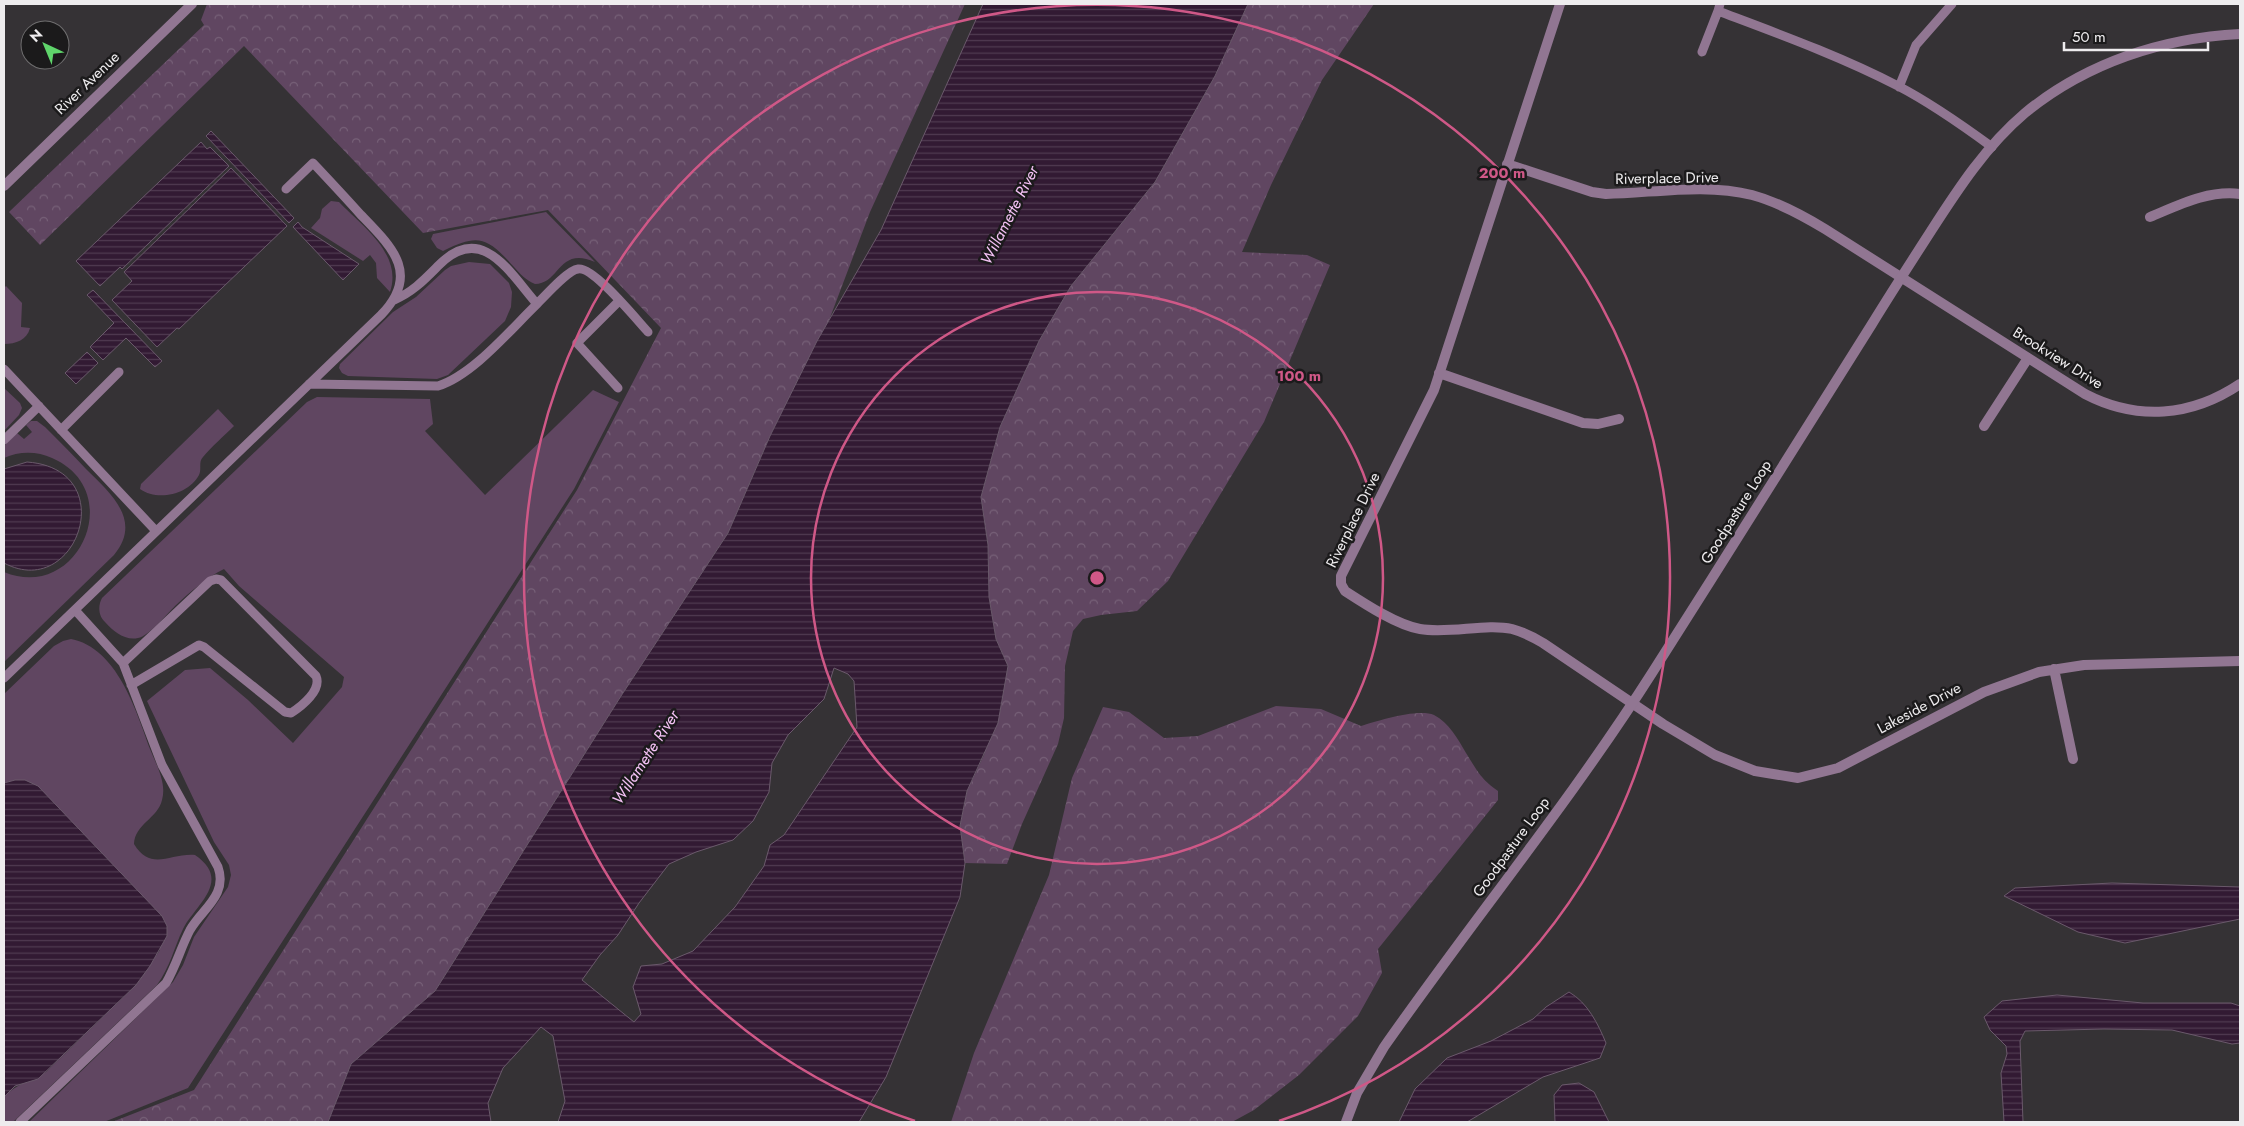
<svg xmlns="http://www.w3.org/2000/svg" width="2244" height="1126" font-family="Jost,sans-serif">
<defs>
<pattern id="forest-crowns" width="20" height="18" patternUnits="userSpaceOnUse" patternTransform="scale(1.25)"><rect width="20" height="18" fill="#604661"/><path d="M2 6a3 3 0 1 1 6 0M12 15a3 3 0 1 1 6 0" fill="none" stroke="#776178"/></pattern>
<pattern id="water-rules" width="6" height="5" patternUnits="userSpaceOnUse" patternTransform="scale(1.25)"><rect width="6" height="5" fill="#321a33"/><path d="M0 2.5h6" fill="none" stroke="#503b51"/></pattern>
</defs>
<rect width="100%" height="100%" fill="#353235"/>
<path fill="#604661" d="M 331,201 L 339,202 C 362,226 403,254 390,292 L 377,278 L 376,263 L 370,255 L 363,261 L 311,228 L 320,218 L 322,209 Z
M 546,212 L 595,262 C 558,246 560,284 535,284 C 526,280 520,274 514,267 C 487,237 479,233 443,251 L 437,248 L 431,239 L 433,234 Z
M 469,262 L 490,264 L 509,283 L 512,292 L 511,307 L 505,321 L 448,375 L 437,379 L 348,376 L 342,373 L 339,368 L 340,364 L 393,312 L 416,297 L 445,270 L 451,266 Z
M 6,286 L 22,303 L 21,327 L 30,328 C 27,340 16,344 4,344 L 4,288 Z
M 4,388 L 20,403 L 22,408 L 19,415 L 4,431 Z
M 593,390 L 619,402 L 574,489 L 188,1088 L 104,1122 L 29,1122 L 173,982 L 183,965 L 194,937 L 228,887 L 231,875 L 229,865 L 214,842 L 147,701 L 185,670 L 210,668 L 248,700 L 293,743 L 342,687 L 344,677 L 239,586 L 224,569 C 206,578 190,592 175,606 C 167,614 149,636 138,638 C 125,641 113,631 105,622 C 98,616 98,605 102,598 L 307,402 L 317,397 L 430,399 L 433,424 L 425,431 L 485,495 Z
M 218,409 L 234,426 C 224,436 212,446 203,457 C 198,462 202,469 199,475 C 189,494 158,502 140,489 L 141,484 Z
M 31,421 L 37,421 L 45,427 C 59,441 73,455 86,469 C 110,493 143,520 114,555 L 4,662 L 4,572 C 78,603 128,491 52,458 C 37,451 19,451 4,458 L 4,446 L 17,433 L 24,439 L 32,432 L 26,425 Z
M 71,639 C 117,648 136,710 150,749 C 156,764 167,783 162,800 C 158,818 135,824 134,844 C 151,872 170,853 195,855 C 233,881 195,905 183,929 C 174,948 170,967 157,985 L 13,1122 L 4,1122 L 4,1097 C 18,1083 29,1082 46,1072 L 136,985 L 160,950 L 15,780 L 4,783 L 4,694 L 54,646 L 63,641 Z"/>
<path fill="url(#forest-crowns)" d="M 207,4 L 965,4 L 870,212 L 828,323 L 770,436 L 728,533 L 621,696 L 435,991 L 351,1064 L 328,1122 L 112,1122 L 194,1090 L 577,490 L 661,328 L 548,210 L 423,233 L 244,46 L 40,245 L 9,212 L 204,25 L 201,20 Z
M 1248,4 L 1374,4 L 1322,80 L 1271,185 L 1242,252 L 1307,255 L 1330,265 L 1264,422 L 1168,581 L 1137,611 L 1101,615 L 1083,619 L 1073,631 L 1065,666 L 1064,718 L 1058,744 L 1022,824 L 1007,864 L 965,863 L 960,826 L 967,791 L 984,755 L 1008,666 L 996,639 L 989,597 L 988,545 L 981,497 L 1000,427 L 1039,341 L 1071,286 L 1155,182 L 1215,76 Z
M 1276,706 L 1321,709 L 1361,726 C 1377,721 1418,708 1434,715 C 1449,723 1458,739 1466,753 C 1478,772 1480,778 1498,791 L 1498,800 L 1378,949 L 1382,973 L 1358,1016 L 1299,1075 L 1254,1110 L 1232,1122 L 951,1122 L 974,1053 L 1049,875 L 1072,778 L 1103,707 L 1129,712 L 1164,738 L 1198,736 Z"/>
<path fill="url(#water-rules)" stroke="#6a596b" fill-rule="evenodd" d="M 983,4 L 1248,4 L 1215,76 L 1155,182 L 1071,286 L 1039,341 L 1000,427 L 981,497 L 988,545 L 989,597 L 996,639 L 1008,666 L 998,723 L 967,791 L 960,826 L 965,863 L 960,897 L 886,1077 L 859,1122 L 558,1122 L 565,1101 L 553,1036 L 541,1027 L 503,1068 L 488,1103 L 491,1122 L 328,1122 L 351,1064 L 435,991 L 621,696 L 728,533 L 770,436 L 817,341 L 881,230 ZM 834,668 L 848,674 L 854,681 L 857,727 L 784,835 L 770,845 L 764,866 L 735,907 L 693,951 L 662,964 L 641,966 L 633,987 L 641,1014 L 634,1022 L 582,980 L 600,955 L 618,935 L 639,903 L 669,864 L 696,852 L 733,840 L 753,821 L 769,792 L 772,763 L 788,735 L 824,699 Z
M 211,131 L 294,218 L 289,223 L 206,136 Z
M 201,142 L 207,149 L 210,147 L 229,166 L 122,269 L 120,267 L 100,286 L 76,261 Z
M 231,168 L 287,226 L 179,329 L 177,328 L 157,347 L 112,300 L 132,281 L 124,272 Z
M 298,222 L 302,227 L 359,264 L 343,280 L 293,227 Z
M 93,290 L 162,361 L 155,367 L 126,338 L 103,360 L 90,347 L 114,323 L 87,295 Z
M 87,352 L 98,363 L 76,384 L 65,373 Z
M 27,462 C 123,469 77,602 4,563 L 4,469 Z
M 15,780 L 25,780 L 38,786 L 162,916 L 167,926 L 167,936 L 150,966 L 136,985 L 38,1079 L 15,1086 L 4,1097 L 4,783 Z
M 2112,883 L 2240,887 L 2240,919 L 2125,943 L 2078,932 L 2004,896 L 2015,888 Z
M 1569,992 C 1588,1003 1598,1024 1606,1043 L 1600,1058 L 1543,1077 L 1467,1122 L 1399,1122 L 1415,1089 L 1447,1058 L 1491,1041 L 1533,1019 L 1546,1007 Z
M 2057,995 L 2143,1003 L 2231,1003 L 2240,1006 L 2240,1043 L 2232,1044 L 2172,1030 L 2104,1029 L 2025,1031 L 2020,1041 L 2023,1122 L 2004,1122 L 2001,1073 L 2007,1054 L 2006,1046 L 1990,1030 L 1984,1017 L 2002,1001 Z
M 1579,1083 L 1594,1092 L 1609,1122 L 1555,1122 L 1554,1095 L 1562,1085 Z"/>
<g fill="none" stroke-linecap="round" stroke-linejoin="round">
<path stroke="#917692" stroke-width="9" d="M 1720,4 L 1718,11 C 1779,34 1840,56 1898,86 C 1931,103 1962,125 1992,147
M 1702,52 L 1718,11
M 1899,87 L 1916,45 L 1952,4
M 537,304 C 545,296 568,270 578,269 C 593,266 636,319 648,332
M 4,369 L 156,531
M 309,384 L 438,386 C 473,375 510,330 537,304 C 509,272 482,222 439,265 C 425,279 413,292 394,300
M 618,388 L 577,343 L 619,301
M 61,430 L 119,372
M 4,440 L 39,406
M 123,663 L 210,581 L 216,579 L 221,580 L 316,676 C 322,690 302,706 291,713 L 285,712 L 204,647 L 199,645 L 131,685
M 4,678 L 381,315 C 421,274 392,247 361,215 C 345,197 329,180 313,163 L 286,189
M 20,1122 L 166,983 C 176,966 181,947 190,930 C 202,909 228,895 218,867 L 162,765 L 123,663 L 75,610"/>
<path stroke="#917692" stroke-width="10" d="M 1560,4 L 1434,390 L 1341,576 L 1341,584 L 1345,591 C 1365,604 1397,625 1420,629 C 1450,634 1486,623 1512,629 C 1523,632 1533,637 1543,643 L 1663,724 L 1715,755 L 1755,771 L 1798,778 L 1838,768 L 1984,692 L 2039,672 L 2084,665 L 2240,661
M 1507,164 L 1592,192 L 1606,194 C 1654,193 1705,183 1752,195 C 1778,202 1802,215 1825,229 L 2085,394 C 2137,421 2191,417 2240,384
M 2150,217 C 2179,205 2208,190 2240,194
M 1439,373 L 1583,423 L 1598,424 L 1619,419
M 1984,426 L 2028,358
M 2054,669 L 2073,759"/>
<path stroke="#917692" stroke-width="10" d="M 4,186 L 192,4
M 1346,1122 L 1357,1093 L 1384,1047 C 1472,921 1570,802 1652,673 C 1726,557 1799,440 1872,324 C 1891,293 1911,262 1931,231 C 1958,189 1986,146 2025,113 C 2086,63 2162,38 2240,34"/>
</g>
<g fill="none" stroke="#cf5887" stroke-width="2.5">
<circle cx="1097" cy="578" r="286"/>
<path d="M915 1121A573 573 0 1 1 1279 1121"/>
</g>
<g text-anchor="middle" stroke-width="5" stroke-linejoin="round" paint-order="stroke">
<g font-size="15" fill="#eeecee" stroke="#1b1a1b">
<text transform="translate(87 83) rotate(-44)" y="5">River Avenue</text>
<text transform="translate(1667 178) rotate(-1)" y="5">Riverplace Drive</text>
<text transform="translate(2058 358) rotate(32)" y="5">Brookview Drive</text>
<text transform="translate(1736 512) rotate(-58)" y="5">Goodpasture Loop</text>
<text transform="translate(1353 520) rotate(-64)" y="5">Riverplace Drive</text>
<text transform="translate(1919 708) rotate(-28)" y="5">Lakeside Drive</text>
<text transform="translate(1511 847) rotate(-54)" y="5">Goodpasture Loop</text>
</g>
<g font-size="16" font-style="italic" fill="#f4c2f5" stroke="#1b1a1b">
<text transform="translate(1009 215) rotate(-63)" y="6">Willamette River</text>
<text transform="translate(645 757) rotate(-57)" y="6">Willamette River</text>
</g>
</g>
<circle cx="1097" cy="578" r="8" fill="#cf5887" stroke="#1b1a1b" stroke-width="2.5"/>
<g font-size="15" text-anchor="middle" font-weight="bold" fill="#cf5887" stroke="#1b1a1b" stroke-width="5" stroke-linejoin="round" paint-order="stroke">
<text x="1502" y="178">200 m</text>
<text x="1299" y="381">100 m</text>
</g>
<rect width="2244" height="1126" fill="none" stroke="#eeecee" stroke-width="10"/>
<g transform="translate(45 45) rotate(316)"><circle r="24" fill="#1b1a1b" stroke="#6f6e6f"/>
<path d="M0-4L9 19L0 12L-9 19Z" fill="#5fd56b"/>
<text y="-8" font-size="14" font-weight="bold" text-anchor="middle" fill="#eeecee">N</text>
</g>
<path d="M2064 42v8h144v-8" fill="none" stroke="#eeecee" stroke-width="2.5"/>
<text x="2072" y="42" font-size="15" fill="#eeecee" stroke="#1b1a1b" stroke-width="4" paint-order="stroke">50 m</text>
</svg>
